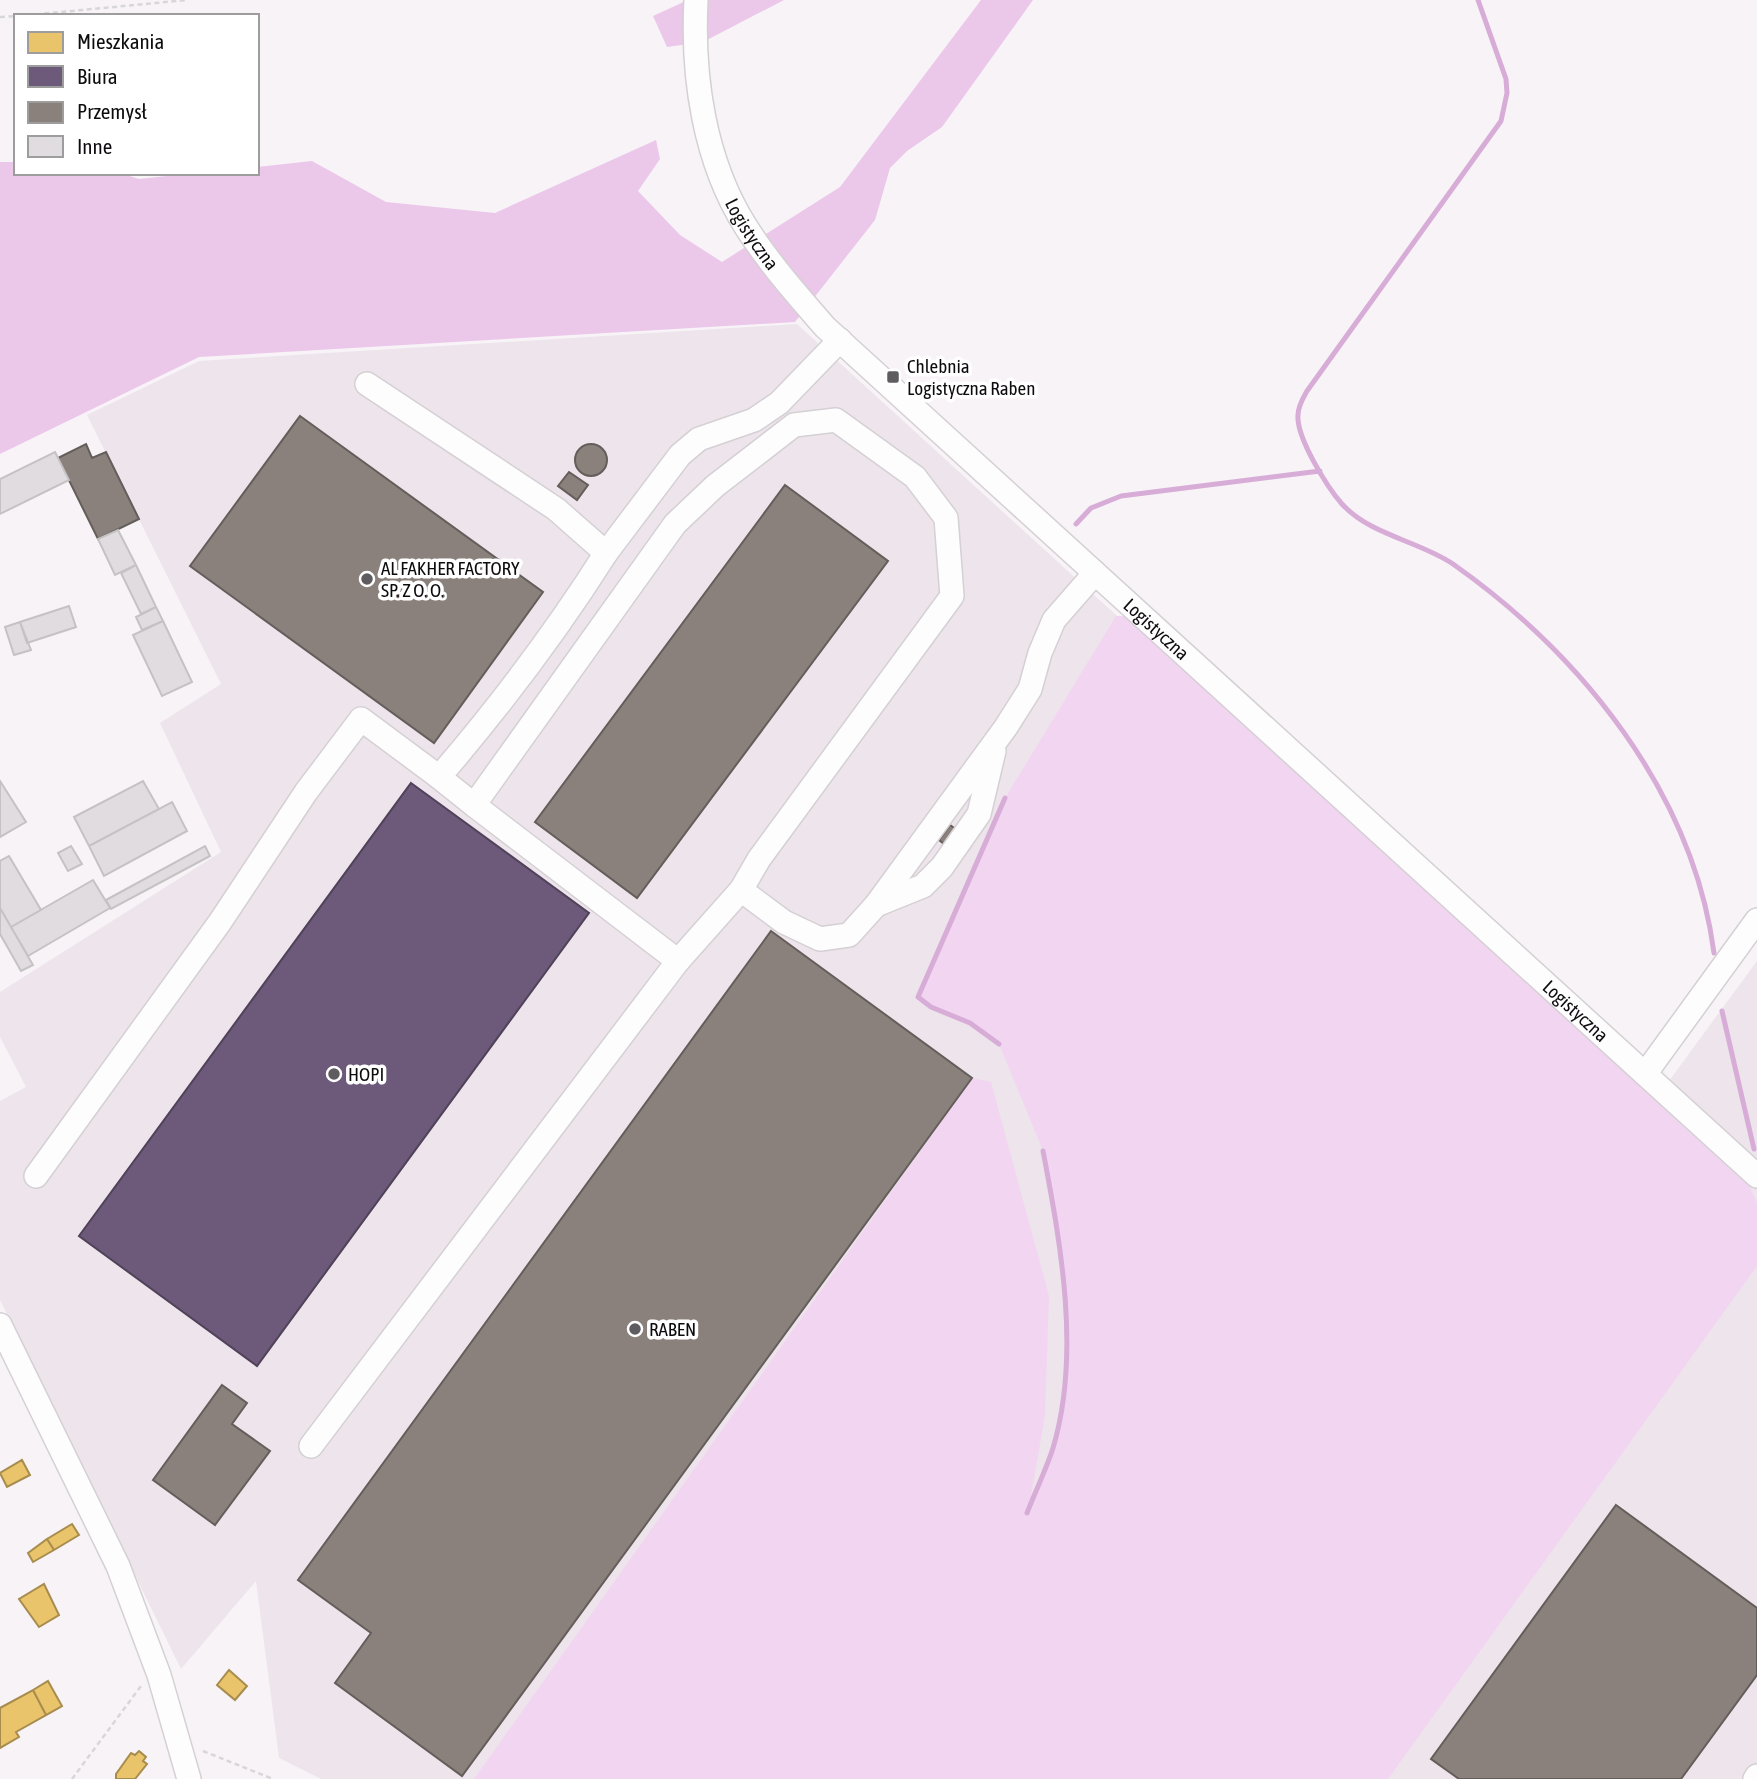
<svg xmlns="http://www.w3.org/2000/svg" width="1757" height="1779" font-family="'Asap Condensed',sans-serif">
<rect width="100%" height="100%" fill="#f8f3f7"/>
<path fill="#ede4ec" d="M 797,324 L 1652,1104 L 1757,961 L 1757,1779 L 321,1779 L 279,1758 L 256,1581 L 181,1669 L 0,1300 L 0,1101 L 26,1087 L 0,1037 L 0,992 L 221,852 L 160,723 L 221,684 L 87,415 L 199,361 Z"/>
<path fill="#f2d6f1" d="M 1116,616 L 1142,616 L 1737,1158 L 1757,1203 L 1757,1266 L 1388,1779 L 474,1779 L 972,1078 L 991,1082 L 1049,1296 L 1045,1415 L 1029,1508 L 1053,1447 L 1066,1367 L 1064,1292 L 1054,1212 L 1043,1151 L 999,1044 L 970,1023 L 931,1007 L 918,997 L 1005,798 Z"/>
<path fill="#ebc7ea" d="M 688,0 L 784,0 L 703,42 L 667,47 L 653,16 Z
M 981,0 L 1033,0 L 942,127 L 907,151 L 890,168 L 875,220 L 795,322 L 199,357 L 0,454 L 0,162 L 16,162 L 16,173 L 120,173 L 139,179 L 194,173 L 257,173 L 257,167 L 312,161 L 386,202 L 495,213 L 656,140 L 660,159 L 638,191 L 680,235 L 722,262 L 840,187 Z"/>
<path fill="#e9c46a" stroke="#a78c4e" stroke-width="2" d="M 22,1460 L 30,1475 L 7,1487 L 0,1473 Z
M 72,1524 L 79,1535 L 54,1550 L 47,1539 Z
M 47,1539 L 54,1550 L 33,1562 L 28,1553 Z
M 44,1584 L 59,1615 L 39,1627 L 19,1599 Z
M 229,1670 L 247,1686 L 235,1700 L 217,1685 Z
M 48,1681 L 62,1706 L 46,1715 L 33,1690 Z
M 33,1690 L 46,1715 L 16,1732 L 19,1737 L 0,1748 L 0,1708 Z
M 139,1751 L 146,1757 L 143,1761 L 147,1764 L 135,1779 L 116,1779 L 116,1774 L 131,1753 L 135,1755 Z"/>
<path fill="#6d597a" stroke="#504259" stroke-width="2" d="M 411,783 L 589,913 L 257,1366 L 79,1236 Z"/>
<path fill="#8a817c" stroke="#645e5b" stroke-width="2" d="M 300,416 L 543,592 L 434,743 L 190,566 Z
M575 460a16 16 0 1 1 32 0a16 16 0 1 1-32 0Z
M 86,444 L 92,458 L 106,452 L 139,519 L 98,539 L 58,458 Z
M 569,472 L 588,485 L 577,500 L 558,486 Z
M 785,485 L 888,561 L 637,898 L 535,822 Z
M 950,825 L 960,832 L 948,847 L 939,840 Z
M 771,931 L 972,1078 L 462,1776 L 335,1683 L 371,1633 L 298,1580 Z
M 222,1385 L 247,1403 L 232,1424 L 270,1451 L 215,1525 L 153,1480 Z
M 1616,1505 L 1757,1608 L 1757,1675 L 1681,1779 L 1459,1779 L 1431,1759 Z"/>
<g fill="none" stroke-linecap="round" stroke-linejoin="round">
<path stroke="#d7acd7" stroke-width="5" d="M 1478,0 L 1506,79 L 1507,93 L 1501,121 L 1307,391 C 1303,398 1298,406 1298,415 C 1296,437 1327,487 1342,504 C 1370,535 1419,541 1453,564 C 1582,655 1693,793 1714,953
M 1076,524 L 1091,508 L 1121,496 L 1320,471
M 1722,1011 L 1754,1149
M 999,1044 L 970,1023 L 931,1007 L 918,997 L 1005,798
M 1027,1513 C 1035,1492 1046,1470 1053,1448 C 1081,1355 1061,1245 1043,1151"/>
</g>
<path fill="#e0dce0" stroke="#c5c2c4" stroke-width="2" d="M 55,452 L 69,480 L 0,514 L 0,479 Z
M 118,530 L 136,565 L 115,575 L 98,539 Z
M 136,565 L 156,607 L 141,614 L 121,573 Z
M 69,606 L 76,627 L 27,643 L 20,622 Z
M 156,607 L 163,621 L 142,630 L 136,617 Z
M 163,621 L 192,682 L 162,696 L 133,635 Z
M 20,622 L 31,650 L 14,655 L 5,627 Z
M 0,781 L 26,822 L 0,837 Z
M 143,781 L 159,809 L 89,846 L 74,817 Z
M 172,802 L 187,831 L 104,876 L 89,846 Z
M 71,846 L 82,864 L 68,871 L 58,853 Z
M 205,846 L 210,856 L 111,909 L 106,900 Z
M 9,856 L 41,910 L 11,927 L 0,908 L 0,861 Z
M 93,880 L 110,908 L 28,956 L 11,927 Z
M 0,908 L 33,965 L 21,971 L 0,934 Z"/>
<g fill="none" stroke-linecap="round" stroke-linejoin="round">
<defs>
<g id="minor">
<path id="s1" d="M 696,0 C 692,76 704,161 746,227 C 769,263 797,295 825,327 L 1757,1176"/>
<path d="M 367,384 L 556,509 L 606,553 L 680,455 L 699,439 L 754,420 L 779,403 L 840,340"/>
<path d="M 439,777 L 474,805 L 675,524 L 715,486 L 794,425 L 836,420 L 915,477 L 946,518 L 952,596 L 759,859 L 741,890 L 784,922 L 820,939 L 849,935 L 876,905 L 1006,727 L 1030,689 L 1040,653 L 1054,620 L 1095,573"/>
<path d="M 474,805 L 678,961 L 741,890"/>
<path d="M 876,905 L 923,886 L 942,867 L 979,814 L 994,751"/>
<path d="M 1645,1074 L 1757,920"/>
<path d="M 36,1176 L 220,922 L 306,792 L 361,719 L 439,777 C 500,706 556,632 606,553"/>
<path d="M 0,1325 L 118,1566 L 159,1675 L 189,1779"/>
<path d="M 311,1446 L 678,961"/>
<path d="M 1755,1779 L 1757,1776"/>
</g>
</defs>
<use href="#minor" stroke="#d4d0d3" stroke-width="26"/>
<path stroke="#d8d7d8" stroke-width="2.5" stroke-dasharray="5 3.5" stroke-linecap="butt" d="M 19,16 L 187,0
M 0,17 L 16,16
M 203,1751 L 273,1779
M 72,1779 L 141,1686"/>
<use href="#minor" stroke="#fefdfe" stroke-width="23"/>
</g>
<g fill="#5f5c5f" stroke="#fff" stroke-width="2.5">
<rect x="886" y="370" width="14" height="14" rx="3.5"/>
<circle cx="367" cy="579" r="7"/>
<circle cx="334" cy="1074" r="7"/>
<circle cx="635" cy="1329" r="7"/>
</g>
<g text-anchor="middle" stroke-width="7" stroke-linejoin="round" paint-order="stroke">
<g font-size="19" fill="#0d0b0d" stroke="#fff">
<text dy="7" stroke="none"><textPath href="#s1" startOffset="245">Logistyczna</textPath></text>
<text dy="7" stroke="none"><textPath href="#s1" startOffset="812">Logistyczna</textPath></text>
<text dy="7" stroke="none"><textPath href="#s1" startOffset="1379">Logistyczna</textPath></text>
</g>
<g font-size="19" fill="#0d0b0d" stroke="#fff" text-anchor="start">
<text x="907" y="373">Chlebnia<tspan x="907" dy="22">Logistyczna Raben</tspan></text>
<text x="381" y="575">AL FAKHER FACTORY<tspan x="381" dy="22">SP. Z O. O.</tspan></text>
<text x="348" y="1081">HOPI</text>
<text x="649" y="1336">RABEN</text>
</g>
</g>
<rect x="14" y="14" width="245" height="161" fill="#ffffff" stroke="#9e9d9e" stroke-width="2"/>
<rect x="28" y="32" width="35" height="21" fill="#e9c46a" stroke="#9e9d9e" stroke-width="2"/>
<text x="77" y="49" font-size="21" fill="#0d0b0d">Mieszkania</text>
<rect x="28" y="66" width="35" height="21" fill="#6d597a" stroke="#9e9d9e" stroke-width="2"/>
<text x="77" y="84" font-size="21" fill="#0d0b0d">Biura</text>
<rect x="28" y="102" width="35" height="21" fill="#8a817c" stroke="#9e9d9e" stroke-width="2"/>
<text x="77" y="119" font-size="21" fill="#0d0b0d">Przemysł</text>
<rect x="28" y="136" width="35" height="21" fill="#e0dce0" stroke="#9e9d9e" stroke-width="2"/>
<text x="77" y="154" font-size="21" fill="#0d0b0d">Inne</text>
</svg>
